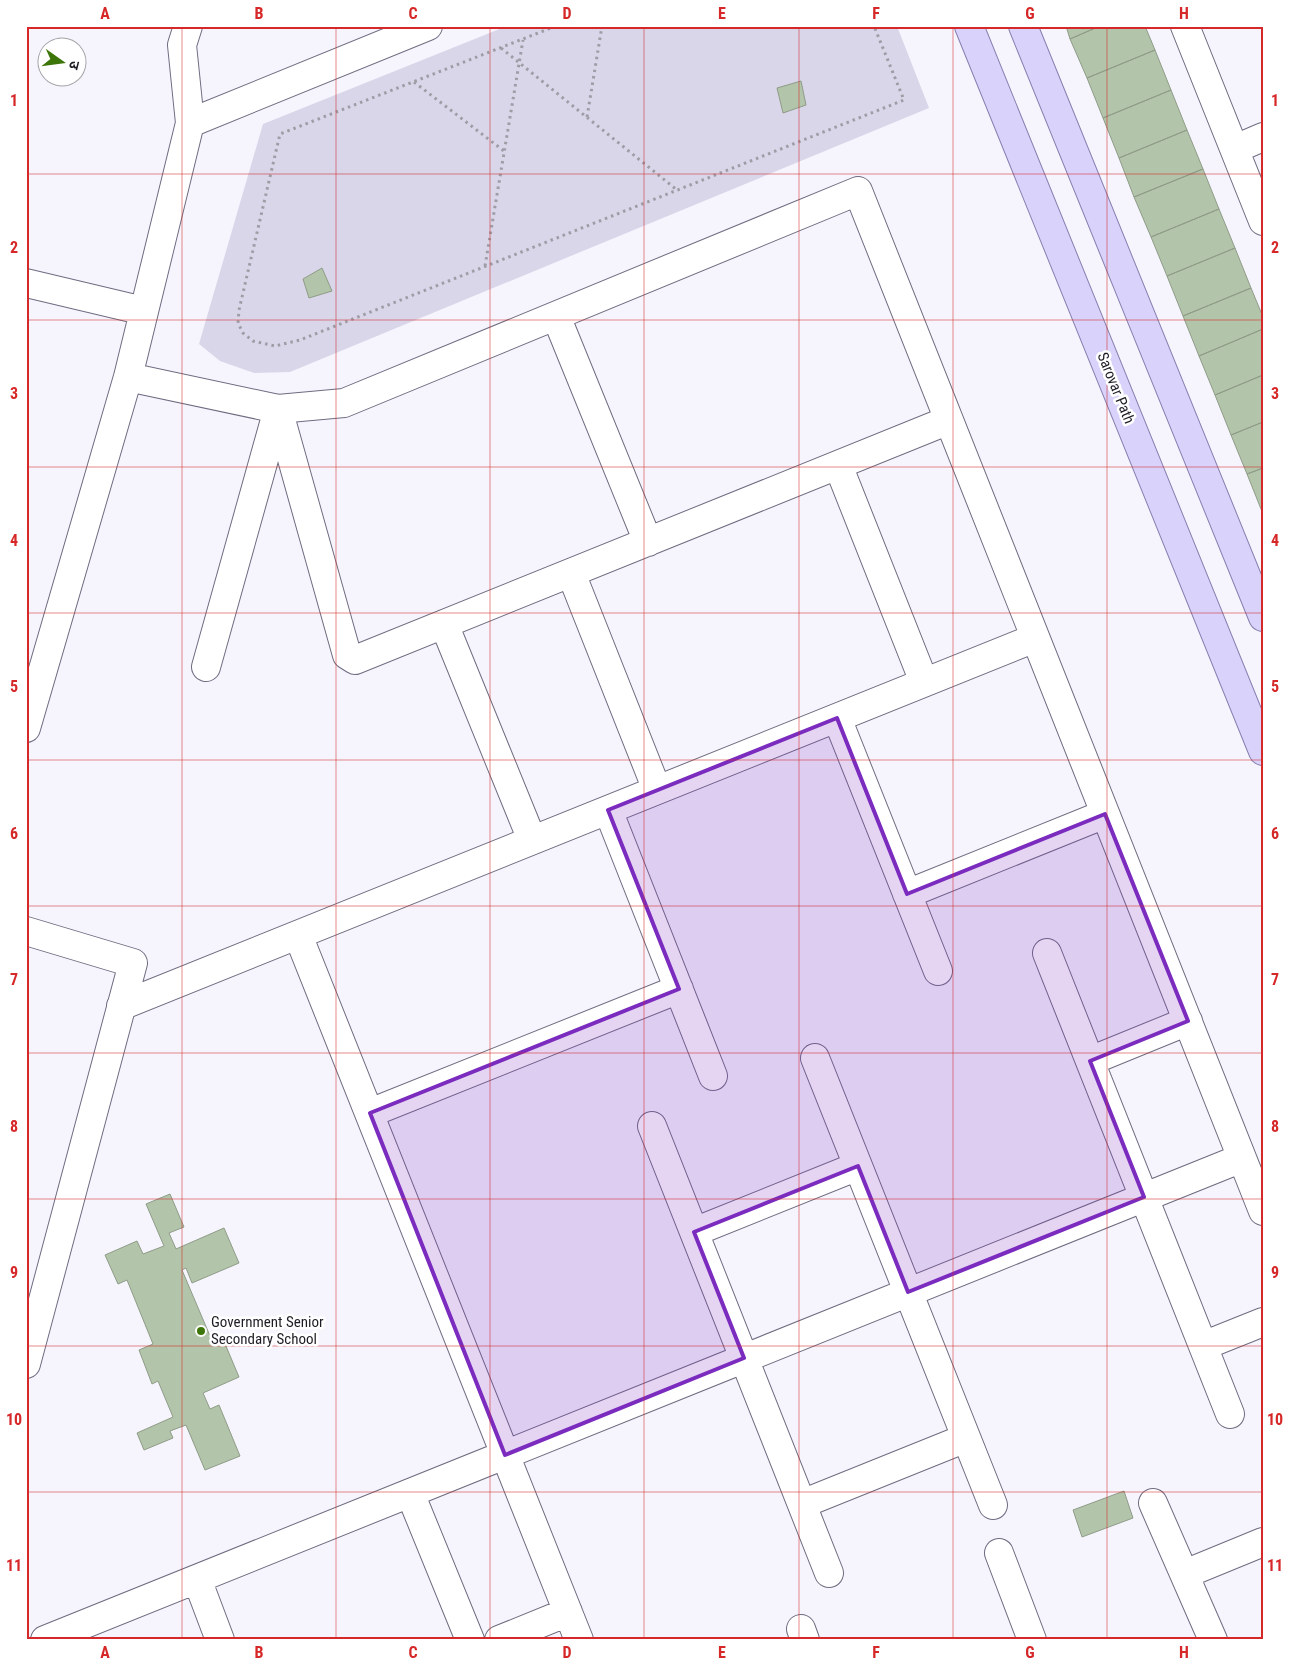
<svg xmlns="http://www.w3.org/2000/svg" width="1289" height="1666" font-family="'Roboto Condensed','Noto Sans Devanagari',sans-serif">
<rect width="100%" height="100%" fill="#f6f5fe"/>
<path fill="#d9d6e9" d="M 507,26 L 897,26 L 929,108 L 290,372 L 254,373 L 220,361 L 199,344 L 263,124 Z"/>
<path fill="#b2c4a9" stroke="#8f9c88" d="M 1066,26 L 1100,26 L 1070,39 Z
M 1100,26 L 1145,26 L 1155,50 L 1087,78 L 1070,39 Z
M 1155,50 L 1171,90 L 1103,118 L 1087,78 Z
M 801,81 L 806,105 L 783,113 L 777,88 Z
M 1171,90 L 1187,130 L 1119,158 L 1103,118 Z
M 1187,130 L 1203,169 L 1134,197 L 1119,158 Z
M 1203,169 L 1219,209 L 1151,237 L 1134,197 Z
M 1219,209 L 1235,248 L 1167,276 L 1151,237 Z
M 1235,248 L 1251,288 L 1183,316 L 1167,276 Z
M 322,268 L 332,291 L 309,298 L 303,279 Z
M 1251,288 L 1263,317 L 1263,329 L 1199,356 L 1183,316 Z
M 1263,329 L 1263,375 L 1215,395 L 1199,356 Z
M 1263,375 L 1263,422 L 1231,435 L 1215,395 Z
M 1263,422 L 1263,468 L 1247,474 L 1231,435 Z
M 1263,468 L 1263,514 L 1247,474 Z
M 170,1194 L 184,1227 L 169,1233 L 176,1249 L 224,1228 L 239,1263 L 192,1283 L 186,1268 L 182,1270 L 213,1343 L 223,1339 L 239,1377 L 203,1393 L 210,1409 L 219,1405 L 240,1456 L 205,1470 L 186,1425 L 170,1431 L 173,1438 L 144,1450 L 137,1433 L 173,1417 L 158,1381 L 152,1384 L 139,1350 L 153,1344 L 127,1280 L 118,1284 L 105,1255 L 137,1241 L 143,1254 L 164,1246 L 146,1204 Z
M 1124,1491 L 1133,1518 L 1082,1537 L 1073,1510 Z"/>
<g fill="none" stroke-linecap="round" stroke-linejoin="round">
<defs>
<path id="minor" d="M 188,26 L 182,45 L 190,123
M 1185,26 L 1263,221
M 1235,149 L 1263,137
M 26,283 L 144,311
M 556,316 L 648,542
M 128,377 L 278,409 L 344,403 L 858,191 L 1263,1211
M 278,409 L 347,655 L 355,660 L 949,420
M 838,465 L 924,682
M 571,573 L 657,790
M 444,624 L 532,840
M 206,667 L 278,409
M 837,718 L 938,971
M 26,728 L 128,377 L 190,123 L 428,26
M 608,810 L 713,1076
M 907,894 L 1105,814
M 26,931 L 133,963 L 26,1364
M 298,935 L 579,1640
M 1047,953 L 1230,1414
M 121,1006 L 1035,638
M 815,1058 L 993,1505
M 1090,1061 L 1188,1021
M 370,1113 L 679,989
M 652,1126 L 829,1573
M 694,1232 L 858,1166
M 1203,1346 L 1263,1322
M 410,1493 L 470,1640
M 1153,1503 L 1213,1640
M 802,1504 L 966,1438
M 999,1553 L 1032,1640
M 1185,1574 L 1263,1542
M 197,1579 L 220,1640
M 801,1629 L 805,1640
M 45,1640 L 1242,1158
M 499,1640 L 568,1612"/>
<path id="major" d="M 969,26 L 1263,751
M 1023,26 L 1263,617"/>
</defs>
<use href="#minor" stroke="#6f6c80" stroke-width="30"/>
<use href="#major" stroke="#877faf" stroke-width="30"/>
<path stroke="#9e9da6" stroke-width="3" stroke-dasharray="2.5 4" stroke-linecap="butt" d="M 556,26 L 280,134 L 239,310 L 238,323 L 243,333 L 253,341 L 275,346 L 300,340 L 904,100 L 874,26
M 501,48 L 677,190
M 414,82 L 504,151
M 587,117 L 602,26
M 485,266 L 523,40"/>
<use href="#minor" stroke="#fff" stroke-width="28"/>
<use href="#major" stroke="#d9d2fb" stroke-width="28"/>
</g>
<path fill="#7b2cbf" fill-opacity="0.2" stroke="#7b2cbf" stroke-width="4" stroke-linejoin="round" d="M 837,718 L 907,894 L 1105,814 L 1188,1021 L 1090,1061 L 1144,1197 L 908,1292 L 858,1166 L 694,1232 L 744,1358 L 505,1455 L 370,1113 L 679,989 L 608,810 Z"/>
<path fill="none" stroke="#d62828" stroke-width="1" stroke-opacity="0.55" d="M 182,26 L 182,1640M 336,26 L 336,1640M 490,26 L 490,1640M 644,26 L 644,1640M 799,26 L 799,1640M 953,26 L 953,1640M 1107,26 L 1107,1640M 26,174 L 1263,174M 26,320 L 1263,320M 26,467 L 1263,467M 26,613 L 1263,613M 26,760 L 1263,760M 26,906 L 1263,906M 26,1053 L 1263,1053M 26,1199 L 1263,1199M 26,1346 L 1263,1346M 26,1492 L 1263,1492"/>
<circle fill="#3d7608" stroke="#fff" stroke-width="2" cx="201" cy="1331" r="5"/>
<g text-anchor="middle" stroke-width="5" stroke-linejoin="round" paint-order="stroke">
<g font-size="15" fill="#1e1d25" stroke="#fff">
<text transform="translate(1116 388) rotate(68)" y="5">Sarovar Path</text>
</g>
<g font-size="15" fill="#1e1d25" stroke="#fff" text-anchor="start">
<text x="211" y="1327">Government Senior<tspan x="211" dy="17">Secondary School</tspan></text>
</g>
</g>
<rect width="1289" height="1666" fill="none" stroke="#ffffff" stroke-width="55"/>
<g transform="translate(62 62) rotate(104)"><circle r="24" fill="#ffffff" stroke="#a5a5a8"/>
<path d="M0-4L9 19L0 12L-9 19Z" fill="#3d7608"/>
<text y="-8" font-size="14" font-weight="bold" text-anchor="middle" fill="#1e1d25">उ</text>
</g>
<rect x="28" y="28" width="1234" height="1610" fill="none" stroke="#d62828" stroke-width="2"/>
<g font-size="16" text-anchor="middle" font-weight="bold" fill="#d62828">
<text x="105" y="19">A</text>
<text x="259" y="19">B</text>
<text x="413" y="19">C</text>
<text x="567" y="19">D</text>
<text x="722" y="19">E</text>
<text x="876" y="19">F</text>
<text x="1030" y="19">G</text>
<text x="1184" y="19">H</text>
<text x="14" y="106">1</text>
<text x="1275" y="106">1</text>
<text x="14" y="253">2</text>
<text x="1275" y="253">2</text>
<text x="14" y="399">3</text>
<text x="1275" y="399">3</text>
<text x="14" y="546">4</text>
<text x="1275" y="546">4</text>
<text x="14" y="692">5</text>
<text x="1275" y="692">5</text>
<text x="14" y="839">6</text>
<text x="1275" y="839">6</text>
<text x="14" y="985">7</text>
<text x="1275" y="985">7</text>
<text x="14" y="1132">8</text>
<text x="1275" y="1132">8</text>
<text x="14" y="1278">9</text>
<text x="1275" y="1278">9</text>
<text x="14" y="1425">10</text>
<text x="1275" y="1425">10</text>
<text x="14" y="1571">11</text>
<text x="1275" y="1571">11</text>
<text x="105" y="1658">A</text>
<text x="259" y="1658">B</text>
<text x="413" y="1658">C</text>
<text x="567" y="1658">D</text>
<text x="722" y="1658">E</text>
<text x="876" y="1658">F</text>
<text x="1030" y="1658">G</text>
<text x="1184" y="1658">H</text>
</g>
</svg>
